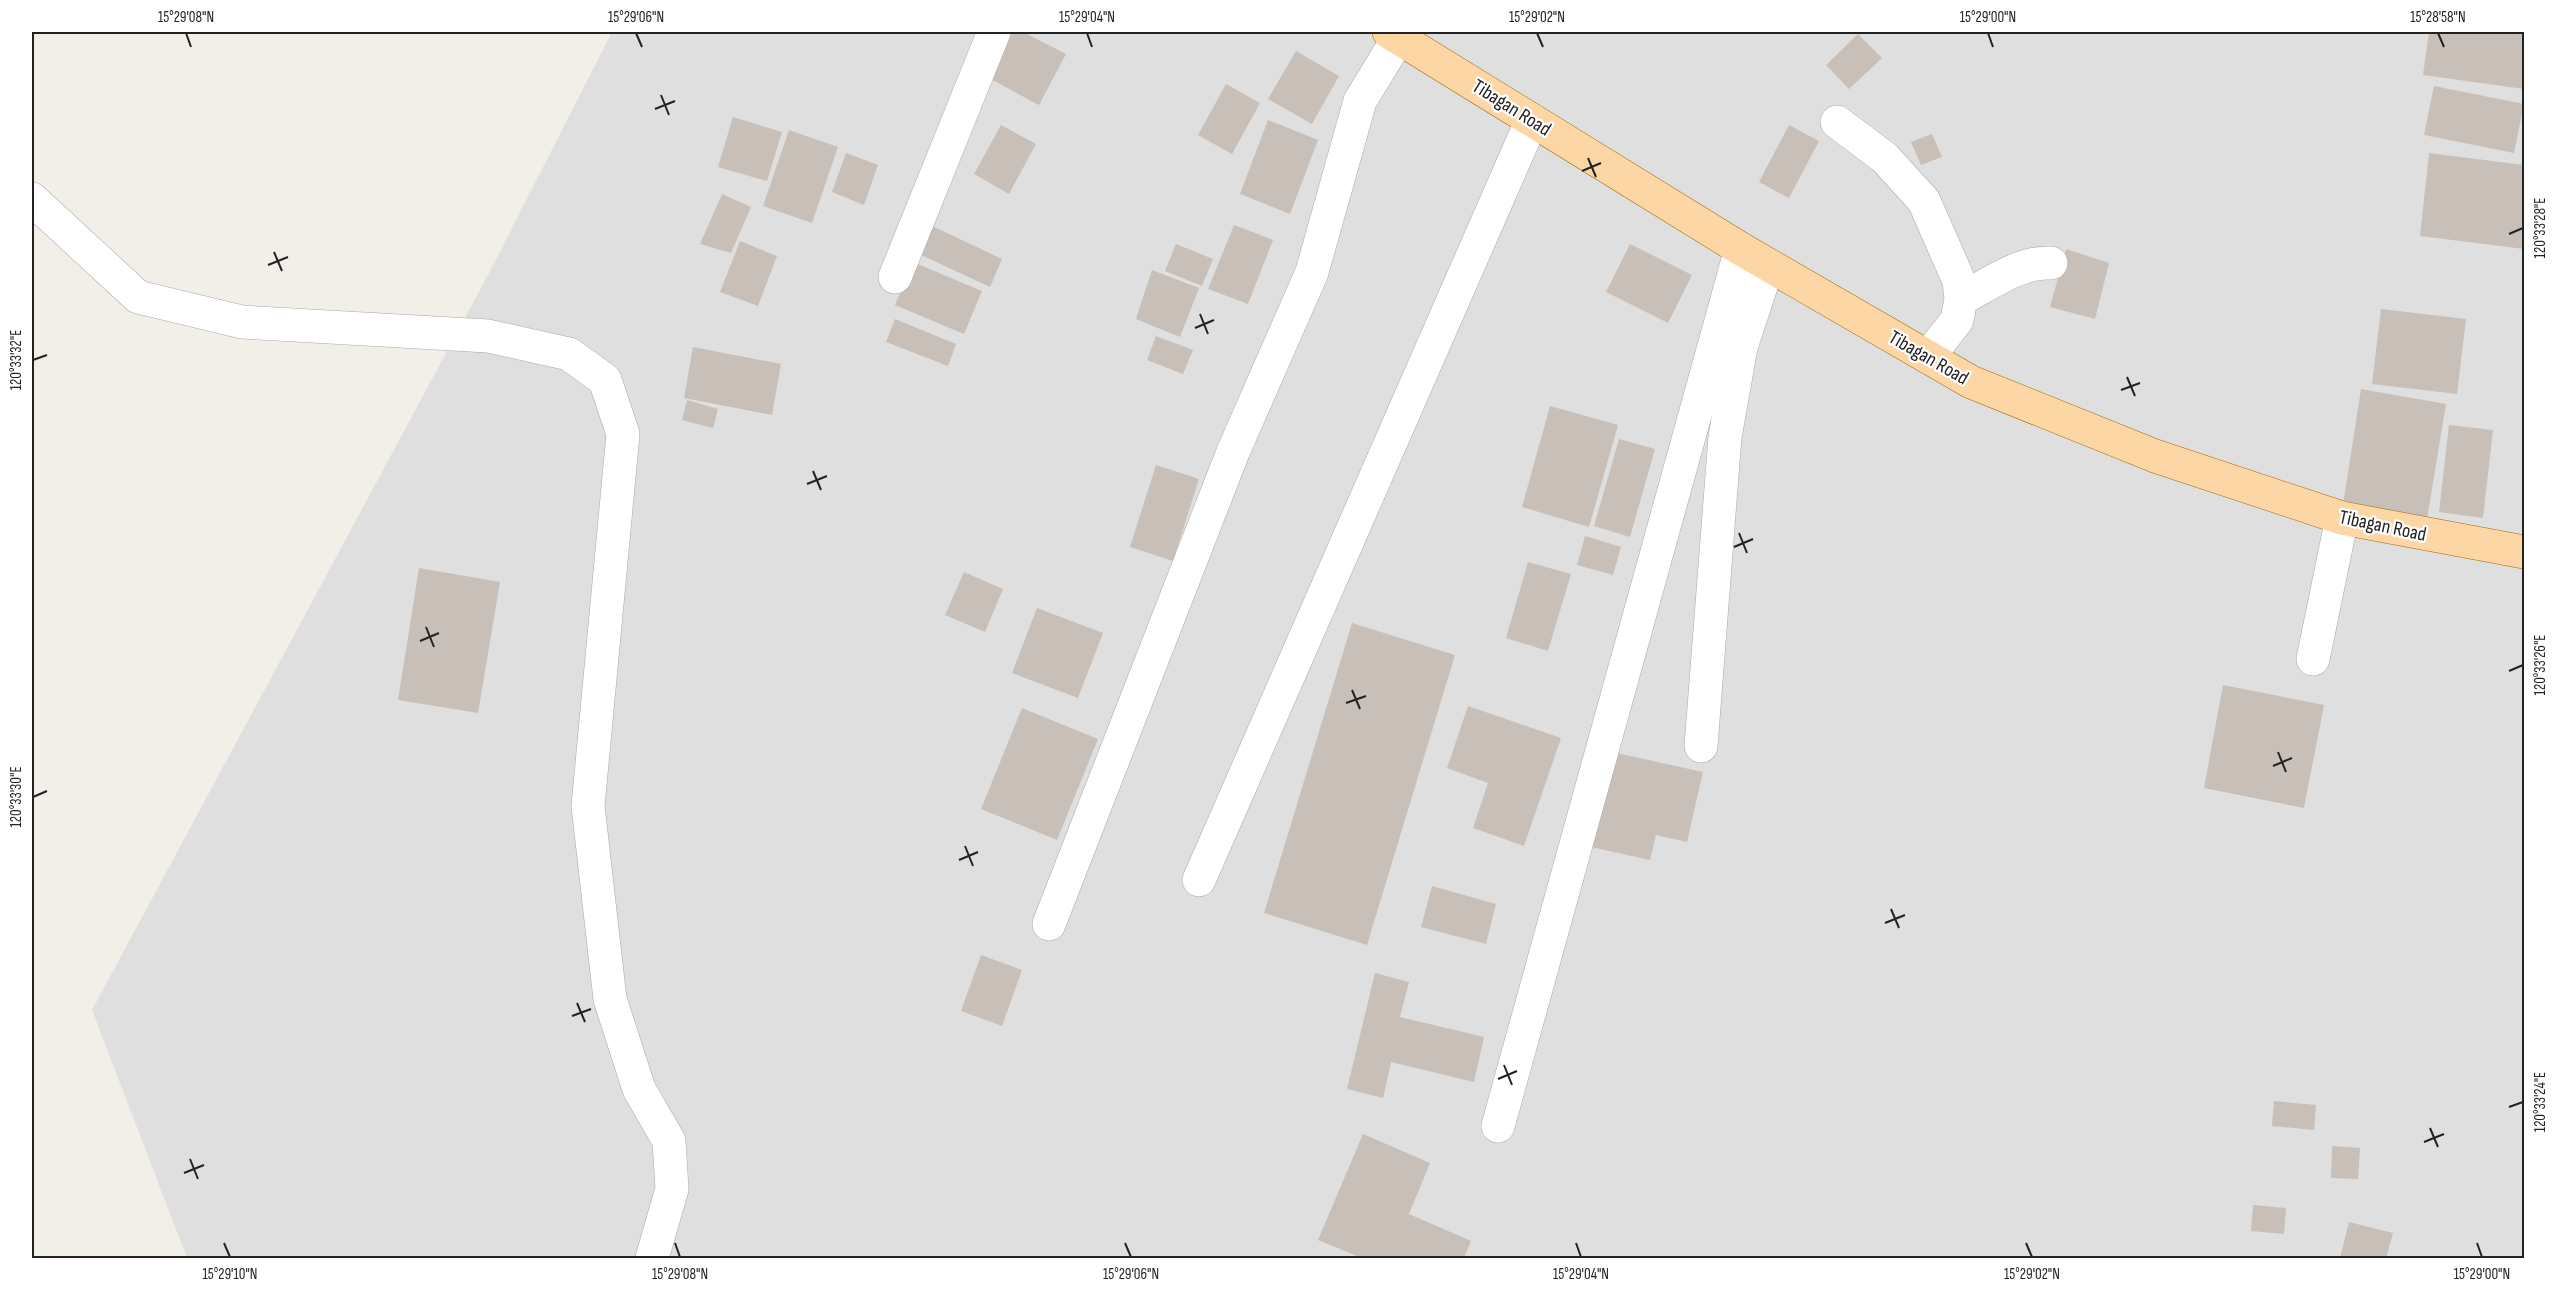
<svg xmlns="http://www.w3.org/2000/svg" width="2556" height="1290" font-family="'Sofia Sans Condensed',sans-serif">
<rect width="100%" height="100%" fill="#f2efe9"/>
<path fill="#e0dfdf" d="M 612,32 L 2524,32 L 2524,1258 L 187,1258 L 92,1010 L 487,277 Z"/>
<path fill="#c7bfb8" d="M 1008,32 L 1023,32 L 1066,54 L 1039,105 L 985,76 Z
M 2429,32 L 2524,32 L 2524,89 L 2423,75 Z
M 1858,34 L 1882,58 L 1849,89 L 1826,65 Z
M 1296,51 L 1339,76 L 1312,124 L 1268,99 Z
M 1226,84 L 1260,103 L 1232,154 L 1198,135 Z
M 2434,86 L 2524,104 L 2514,153 L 2424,135 Z
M 733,117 L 782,132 L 767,181 L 718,167 Z
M 1268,120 L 1318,140 L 1290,214 L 1240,194 Z
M 1001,125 L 1036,144 L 1009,194 L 974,174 Z
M 1789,125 L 1819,141 L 1789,198 L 1759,182 Z
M 789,130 L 838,147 L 812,223 L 763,206 Z
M 1932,134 L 1942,157 L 1921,165 L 1911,142 Z
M 846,153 L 878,165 L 864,205 L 832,192 Z
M 2429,153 L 2524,165 L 2524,249 L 2420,236 Z
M 722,194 L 751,207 L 731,253 L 700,244 Z
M 930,225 L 1002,259 L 990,287 L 917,253 Z
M 1234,225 L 1273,240 L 1248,304 L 1208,289 Z
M 740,241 L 777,256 L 758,306 L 720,292 Z
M 1176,244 L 1213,259 L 1202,286 L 1165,271 Z
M 1630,244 L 1692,275 L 1668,323 L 1606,292 Z
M 2066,249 L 2109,263 L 2095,319 L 2050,307 Z
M 913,262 L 982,291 L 964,334 L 895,305 Z
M 1152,270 L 1199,288 L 1180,337 L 1136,319 Z
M 2381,309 L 2466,319 L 2457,394 L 2372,384 Z
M 895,319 L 956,344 L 948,366 L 886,342 Z
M 1156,336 L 1193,350 L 1183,374 L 1147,360 Z
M 693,347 L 781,364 L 772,415 L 684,398 Z
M 2361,389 L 2446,404 L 2427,519 L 2343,505 Z
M 687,400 L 718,409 L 713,428 L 682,420 Z
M 1550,406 L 1618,425 L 1589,527 L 1522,507 Z
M 2449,425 L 2493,430 L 2483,518 L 2439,512 Z
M 1619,439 L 1655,449 L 1630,537 L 1594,526 Z
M 1156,465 L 1199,479 L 1173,561 L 1130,547 Z
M 1585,536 L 1621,547 L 1613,575 L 1577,565 Z
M 1528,562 L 1571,574 L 1548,651 L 1506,638 Z
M 419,568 L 500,582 L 478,713 L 398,700 Z
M 964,572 L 1003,589 L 985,632 L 945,615 Z
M 1037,608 L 1103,633 L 1078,698 L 1012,673 Z
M 1352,623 L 1455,655 L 1367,945 L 1264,913 Z
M 2223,685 L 2324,705 L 2304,808 L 2204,788 Z
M 1468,706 L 1561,738 L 1524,846 L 1473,828 L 1488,783 L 1447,768 Z
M 1022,708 L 1098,739 L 1057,840 L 981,809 Z
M 1612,752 L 1703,772 L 1687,842 L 1656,835 L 1650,860 L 1591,847 Z
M 1432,886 L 1496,904 L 1486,944 L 1421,927 Z
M 981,955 L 1022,970 L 1002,1026 L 961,1011 Z
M 1375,973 L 1409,982 L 1400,1017 L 1484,1037 L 1474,1082 L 1391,1062 L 1383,1098 L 1347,1089 Z
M 2274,1101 L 2316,1105 L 2314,1130 L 2272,1126 Z
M 1363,1134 L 1430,1163 L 1409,1214 L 1471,1241 L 1464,1258 L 1362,1258 L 1318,1240 Z
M 2332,1146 L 2360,1148 L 2358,1179 L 2331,1178 Z
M 2253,1205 L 2286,1208 L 2284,1234 L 2251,1231 Z
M 2349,1222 L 2393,1233 L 2386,1258 L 2340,1258 Z"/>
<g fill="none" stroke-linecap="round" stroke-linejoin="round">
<defs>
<path id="minor" d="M 1837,122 L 1885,158 L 1924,201 L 1959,281 L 1961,299 L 1957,320 L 1928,357
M 32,199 L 138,297 L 242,322 L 488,336 L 569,354 L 605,380 L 623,434 L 588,806 L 610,999 L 639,1089 L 669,1141 L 672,1189 L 652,1258
M 895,277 L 994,32
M 1961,299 C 1988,285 2020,261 2051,263
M 2313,659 L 2342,518
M 1701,746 L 1725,437 L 1741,347 L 1768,265
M 1199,880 L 1532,120
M 1049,924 L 1233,452 L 1312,272 L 1360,101 L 1399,37
M 1498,1126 L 1741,249"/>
<path id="major" d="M 1389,32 L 1741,249 L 1971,382 L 2155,456 L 2342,518 L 2524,552"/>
</defs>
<use href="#minor" stroke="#a9a9a9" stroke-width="34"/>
<use href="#major" stroke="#a06b00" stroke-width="34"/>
<use href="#minor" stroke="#fff" stroke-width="33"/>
<use href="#major" stroke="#fcd6a4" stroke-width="33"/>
</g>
<path fill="none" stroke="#222" stroke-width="2" d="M 186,33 L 191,47M 636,33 L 642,47M 1087,33 L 1092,47M 1537,33 L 1543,47M 1988,33 L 1993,47M 2438,33 L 2444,47M 661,95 L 669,115M 655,109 L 675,101M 1588,158 L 1596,177M 1582,171 L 1601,163M 2509,234 L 2523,228M 274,252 L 282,271M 268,265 L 288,257M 1200,314 L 1208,334M 1195,328 L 1214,320M 33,360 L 47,355M 2127,377 L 2135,396M 2121,390 L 2140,383M 813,471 L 821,490M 807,484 L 827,476M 1739,533 L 1747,553M 1734,547 L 1753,539M 426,627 L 434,647M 420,641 L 439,633M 2509,671 L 2523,665M 1352,690 L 1360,709M 1346,703 L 1366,696M 2278,752 L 2286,772M 2273,766 L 2292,758M 33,797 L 47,791M 965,846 L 973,866M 959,860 L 978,852M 1891,909 L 1899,928M 1885,923 L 1905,915M 577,1003 L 585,1022M 572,1016 L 591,1009M 1504,1065 L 1512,1085M 1498,1079 L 1517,1071M 2509,1107 L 2523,1102M 2430,1128 L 2438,1147M 2424,1142 L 2444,1134M 190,1159 L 198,1179M 184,1173 L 204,1165M 224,1243 L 230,1257M 675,1243 L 680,1257M 1125,1243 L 1131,1257M 1576,1243 L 1581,1257M 2026,1243 L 2032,1257M 2477,1243 L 2482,1257"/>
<g text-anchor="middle" stroke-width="4.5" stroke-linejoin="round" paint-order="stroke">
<g font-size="20" fill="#222" stroke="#fff">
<text transform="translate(1512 107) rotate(32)" y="7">Tibagan Road</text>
<text transform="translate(1929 357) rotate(30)" y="7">Tibagan Road</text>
<text transform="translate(2383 525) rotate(12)" y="7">Tibagan Road</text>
</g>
</g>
<rect width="2556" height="1290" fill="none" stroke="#ffffff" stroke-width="66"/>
<rect x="33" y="33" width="2490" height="1224" fill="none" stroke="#222" stroke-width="2"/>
<g font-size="15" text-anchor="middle" fill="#222">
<text x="186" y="22">15°29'08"N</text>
<text x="636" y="22">15°29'06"N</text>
<text x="1087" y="22">15°29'04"N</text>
<text x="1537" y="22">15°29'02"N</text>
<text x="1988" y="22">15°29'00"N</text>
<text x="2438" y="22">15°28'58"N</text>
<text transform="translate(2540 228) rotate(-90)" y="5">120°33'28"E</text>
<text transform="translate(16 360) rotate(-90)" y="5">120°33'32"E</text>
<text transform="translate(2540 665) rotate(-90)" y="5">120°33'26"E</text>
<text transform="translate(16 797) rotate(-90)" y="5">120°33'30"E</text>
<text transform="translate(2540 1102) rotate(-90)" y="5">120°33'24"E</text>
<text x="230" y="1279">15°29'10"N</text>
<text x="680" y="1279">15°29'08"N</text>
<text x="1131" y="1279">15°29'06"N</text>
<text x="1581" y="1279">15°29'04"N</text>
<text x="2032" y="1279">15°29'02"N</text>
<text x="2482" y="1279">15°29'00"N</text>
</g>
</svg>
